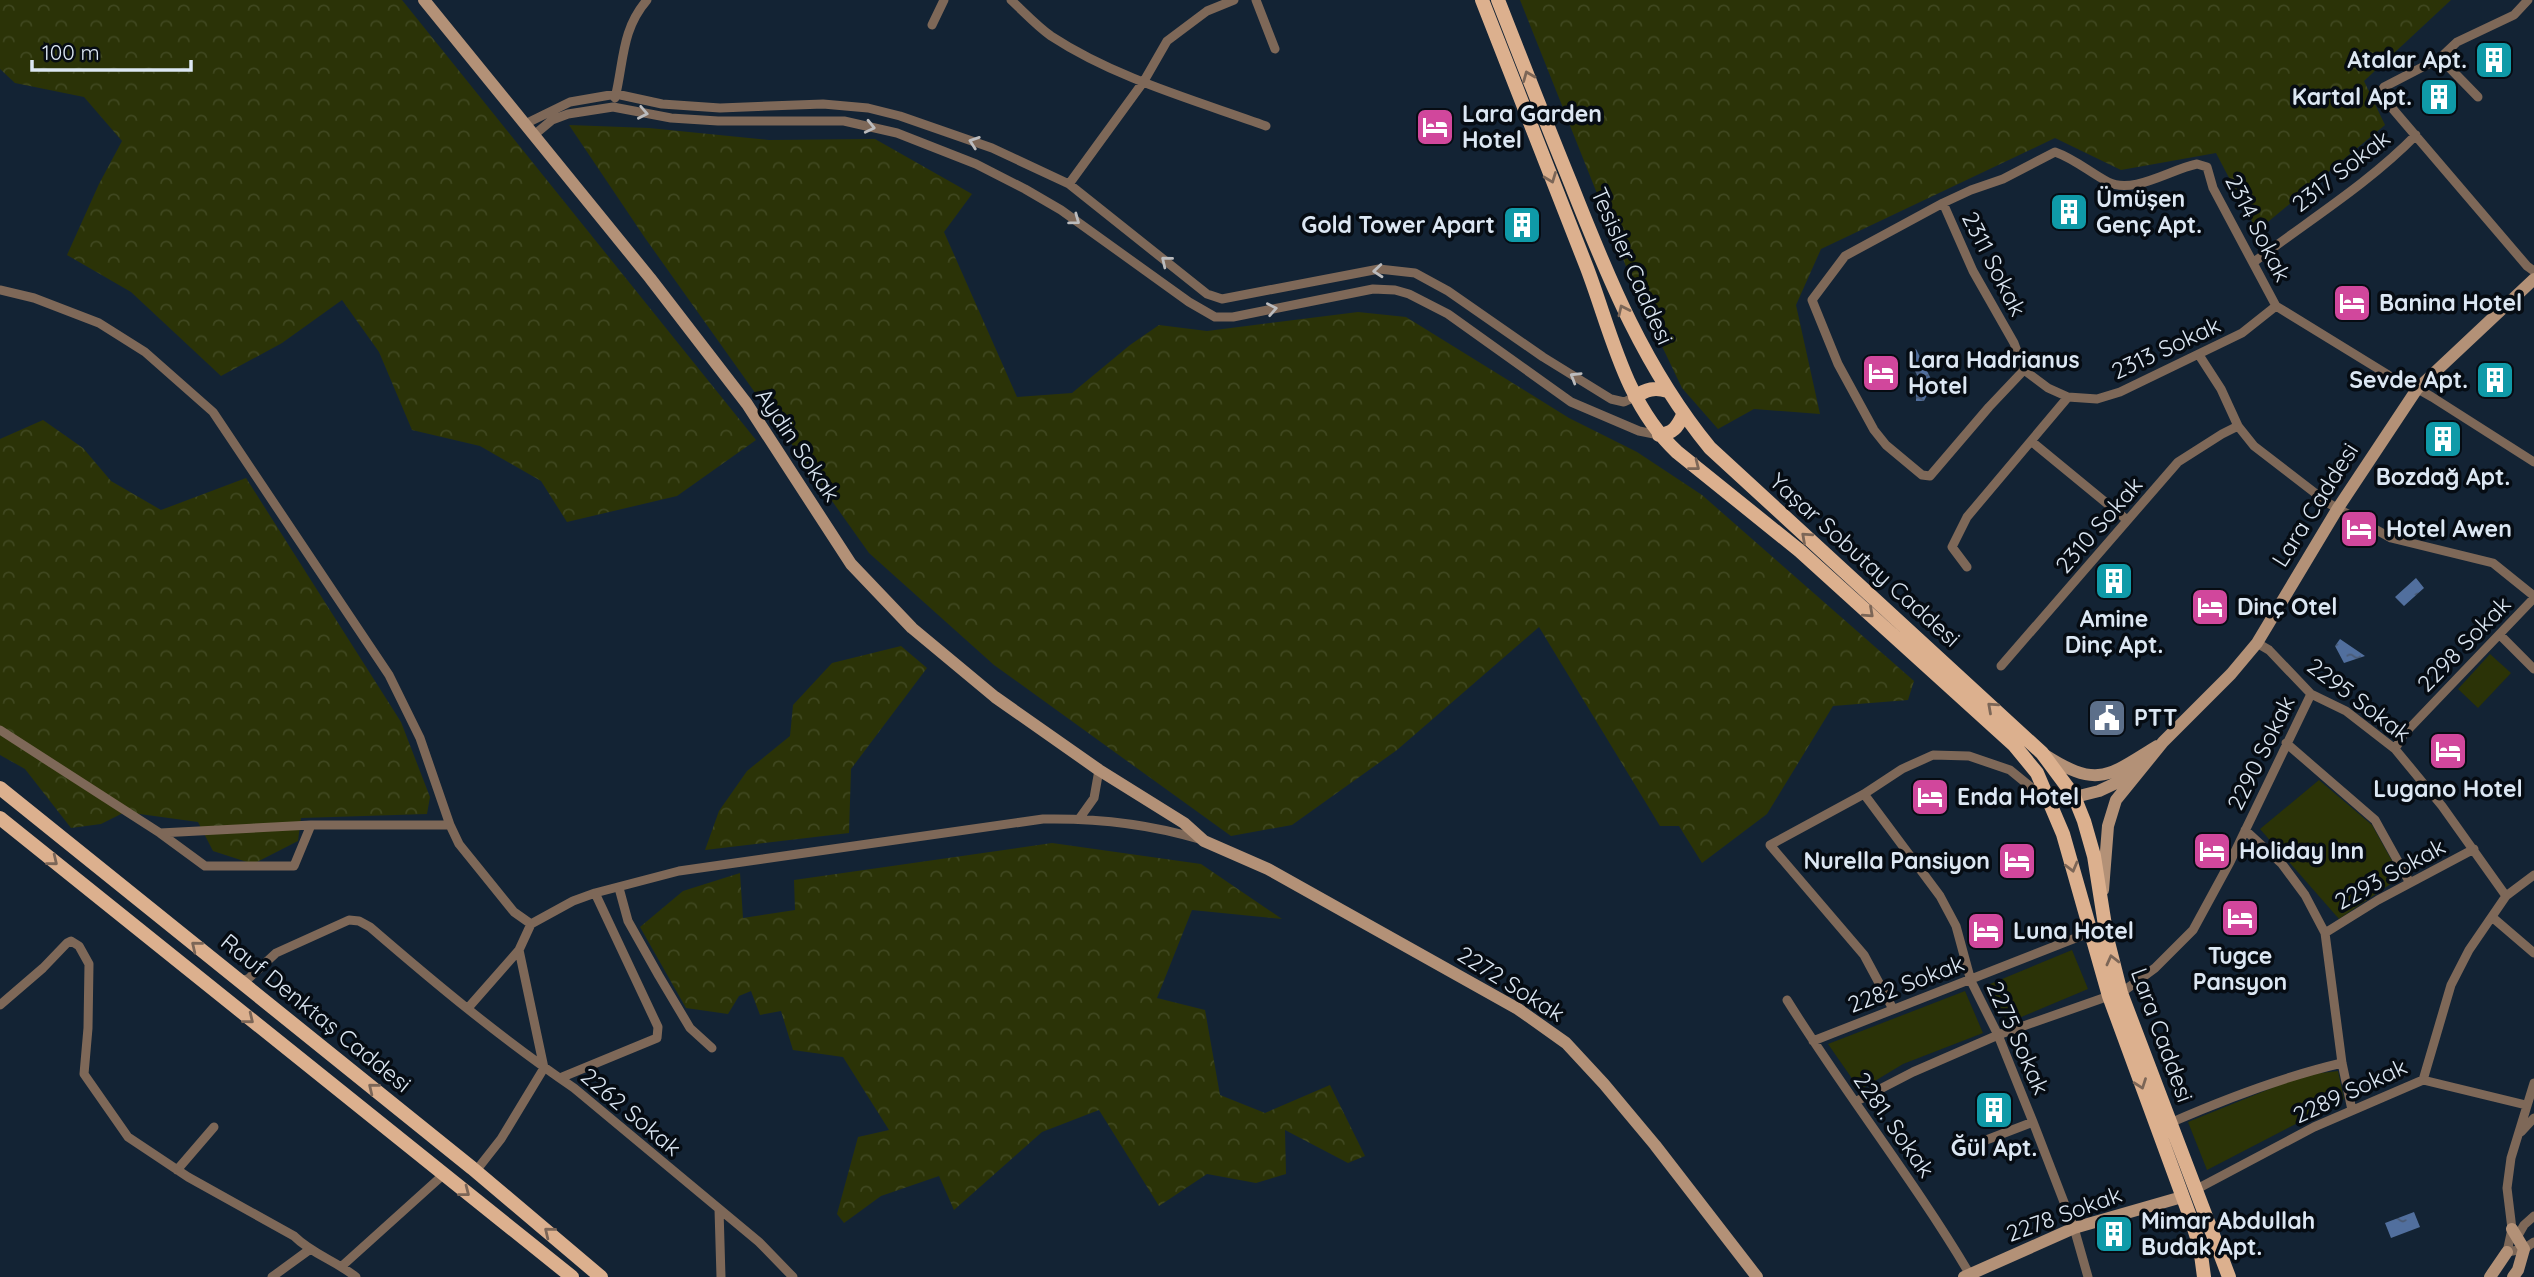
<svg xmlns="http://www.w3.org/2000/svg" width="2534" height="1277" font-family="Quicksand,sans-serif">
<defs>
<pattern id="forest-crowns" width="20" height="18" patternUnits="userSpaceOnUse" patternTransform="scale(1.75)"><rect width="20" height="18" fill="#2b3307"/><path d="M2 6a3 3 0 1 1 6 0M12 15a3 3 0 1 1 6 0" fill="none" stroke="#3f471f"/></pattern>
<pattern id="water-ripples" width="26" height="14" patternUnits="userSpaceOnUse" patternTransform="scale(1.75)"><rect width="26" height="14" fill="#516f9e"/><path d="M2 4q2-2 4 0t4 0M15 11q2-2 4 0t4 0" fill="none" stroke="#4a5a74"/></pattern>
</defs>
<rect width="100%" height="100%" fill="#132334"/>
<path fill="#2b3307" d="M 2490,654 L 2511,673 L 2478,708 L 2458,689 Z
M 2319,780 L 2372,825 L 2401,877 L 2339,919 L 2260,829 Z
M 2072,950 L 2088,989 L 2007,1023 L 1990,984 Z
M 1965,991 L 1983,1033 L 1903,1064 L 1860,1090 L 1828,1044 Z
M 2338,1071 L 2344,1099 L 2207,1170 L 2188,1122 L 2304,1075 Z"/>
<path fill="url(#forest-crowns)" d="M 0,0 L 402,0 L 756,440 L 677,496 L 567,522 L 541,481 L 480,446 L 412,430 L 379,352 L 342,300 L 282,343 L 221,376 L 131,292 L 67,255 L 99,184 L 122,141 L 84,97 L 15,83 L 0,69 Z
M 1520,0 L 2451,0 L 2364,81 L 2385,125 L 2257,231 L 2216,153 L 2121,170 L 2055,138 L 1821,249 L 1796,305 L 1820,414 L 1754,409 L 1718,429 L 1682,388 L 1637,294 Z
M 569,125 L 649,128 L 769,140 L 875,139 L 972,194 L 944,232 L 1017,397 L 1072,393 L 1130,345 L 1159,325 L 1207,331 L 1358,312 L 1406,317 L 1569,418 L 1637,452 L 1702,495 L 1914,681 L 1908,700 L 1833,706 L 1767,814 L 1702,863 L 1679,826 L 1660,826 L 1539,627 L 1397,750 L 1292,825 L 1231,836 L 994,665 L 869,553 L 645,238 Z
M 43,420 L 83,448 L 111,481 L 161,510 L 246,478 L 401,722 L 430,797 L 427,814 L 301,818 L 298,841 L 253,864 L 213,851 L 198,822 L 125,812 L 101,824 L 71,828 L 25,769 L 0,755 L 0,439 Z
M 901,646 L 927,668 L 851,769 L 849,833 L 705,850 L 719,811 L 747,771 L 790,736 L 793,705 L 832,663 Z
M 1052,843 L 1201,864 L 1282,919 L 1192,910 L 1157,998 L 1205,1010 L 1220,1095 L 1265,1113 L 1330,1085 L 1365,1156 L 1348,1163 L 1285,1130 L 1286,1174 L 1256,1183 L 1207,1174 L 1159,1206 L 1099,1110 L 1042,1132 L 954,1210 L 939,1176 L 881,1196 L 844,1223 L 837,1214 L 858,1137 L 889,1130 L 843,1057 L 793,1050 L 781,1011 L 760,1015 L 751,991 L 739,996 L 728,1014 L 686,1008 L 640,927 L 683,891 L 740,873 L 743,918 L 795,910 L 794,880 Z"/>
<path fill="url(#water-ripples)" d="M 1916,349 L 1933,383 L 1924,401 L 1916,401 L 1916,395 L 1922,386 L 1907,354 Z
M 2416,578 L 2424,588 L 2404,606 L 2395,597 Z
M 2340,639 L 2365,656 L 2344,663 L 2335,646 Z
M 2414,1212 L 2420,1227 L 2391,1238 L 2385,1223 Z"/>
<g fill="none" stroke-linecap="round" stroke-linejoin="round">
<path stroke="#7e6858" stroke-width="9" d="M 1011,0 C 1024,12 1037,26 1051,36 C 1115,78 1194,100 1266,126
M 1256,0 L 1275,49
M 2528,0 L 2514,15 L 2457,42 L 2440,58 L 2384,87 L 2380,94 L 2527,266 L 2534,271
M 932,25 L 944,0
M 2440,58 L 2478,97
M 615,98 C 624,62 621,30 647,0
M 525,124 L 570,102 L 616,94 L 662,104 L 720,108 L 823,104 L 868,108 L 900,116 L 992,148 L 1069,184 L 1207,294 L 1222,299 L 1379,269 L 1415,273 L 1448,291 L 1543,357 L 1611,399 L 1624,402 L 1635,397
M 534,135 L 552,120 L 568,114 L 613,107 L 671,118 L 718,121 L 844,121 L 897,133 L 976,164 L 1025,189 L 1061,210 L 1189,302 L 1215,317 L 1233,317 L 1373,289 L 1395,290 L 1409,294 L 1448,314 L 1571,402 L 1639,431 L 1659,435
M 1069,184 L 1144,81 L 1167,41 L 1207,11 L 1234,0
M 1943,203 L 1973,271 L 2014,343 L 2024,370 L 2048,388 L 2068,397 L 2097,399 L 2120,392 L 2242,333 L 2276,306
M 2254,262 C 2309,220 2368,184 2416,135
M 0,290 L 34,298 L 99,323 L 145,352 L 213,412 L 389,675 L 420,738 L 450,825 L 459,844 L 514,912 L 531,924 L 573,901 L 595,893 L 679,871 L 1043,819 C 1097,818 1149,824 1199,839
M 2199,355 L 2221,389 L 2238,426 L 2254,446 L 2328,503 L 2391,538 L 2493,563 L 2534,596
M 2024,370 L 1989,407 L 1930,476 L 1922,475 L 1886,445 L 1874,430 L 1838,364 L 1812,300 L 1845,256 L 1943,203 L 1971,190 L 2003,179 L 2055,152 C 2075,159 2089,172 2108,182 C 2133,195 2171,169 2197,164 L 2207,167 L 2213,188 L 2276,306 L 2403,384 L 2418,389 L 2432,397 L 2534,462
M 2031,441 L 2127,520
M 1967,567 L 1952,547 L 1967,517 L 2068,397
M 2500,635 L 2534,669
M 2257,643 L 2269,650 L 2311,694 L 2346,711 L 2395,749 L 2442,806 L 2506,896
M 2001,666 L 2178,462 L 2222,434 L 2238,426
M 0,730 L 160,833 L 205,866 L 294,866 L 311,825 L 450,825
M 2286,743 L 2375,820 L 2410,883
M 2395,749 L 2404,734 L 2534,598
M 1864,794 L 1940,896 L 1956,926 L 1971,981 L 1998,1035 L 2033,1122 L 2074,1228 L 2088,1277
M 1079,819 L 1094,798 L 1099,770
M 2245,830 L 2282,864 L 2305,895 L 2325,933 L 2342,1063 L 2352,1110
M 160,833 L 311,825
M 619,888 L 628,921 L 659,976 L 690,1028 L 712,1048
M 2492,917 L 2534,953
M 2325,933 L 2378,900 L 2474,849
M 239,981 L 248,979 L 276,953 L 349,920 L 359,921 L 370,927 C 436,984 502,1039 574,1088 L 759,1242 L 793,1277
M 2121,993 L 2155,968 L 2193,930 L 2230,862 L 2311,694
M 1787,1000 C 1845,1093 1913,1179 1969,1273
M 0,1005 L 43,968 L 67,943 L 71,941 L 79,946 L 89,964 L 88,1028 L 84,1074 L 128,1137 L 188,1177 L 294,1236 C 312,1254 336,1261 356,1277
M 468,1008 L 519,950
M 1893,1009 L 1864,955 L 1770,845 L 1864,794 L 1902,769 L 1933,755 L 1969,756 L 2010,770 L 2048,801
M 1813,1041 L 2091,932
M 560,1078 L 657,1038 L 658,1027 L 595,893
M 2423,1080 L 2526,1105
M 1855,1102 L 1913,1072 L 1998,1035 L 2109,996
M 2170,1123 C 2227,1098 2282,1077 2342,1063
M 2521,1132 L 2534,1118
M 1981,1142 L 2033,1122
M 472,1168 L 479,1167 L 501,1139 L 544,1068 L 519,950 L 531,924
M 177,1170 L 214,1127
M 2195,1190 L 2314,1127 L 2423,1080 L 2451,985 L 2469,950 L 2506,896 L 2534,875
M 719,1209 L 721,1277
M 2516,1239 L 2524,1225 L 2534,1216
M 2507,1252 L 2512,1229 L 2507,1188 L 2511,1158 L 2534,1083
M 2507,1252 L 2524,1249 L 2534,1242
M 342,1266 L 443,1175
M 272,1277 L 309,1250"/>
<path stroke="#b39177" stroke-width="12" d="M 424,0 L 650,278 L 747,404 L 851,564 L 912,628 L 995,697 L 1099,770 L 1184,823 L 1204,841 L 1268,869 L 1518,1009 L 1566,1043 L 1604,1084 L 1655,1145 L 1757,1277
M 2045,755 C 2098,789 2108,776 2157,746
M 2051,803 L 2099,791 L 2116,783 L 2134,768
M 2103,890 L 2108,826 L 2116,800 L 2163,742 L 2231,674 L 2257,643 L 2338,508 L 2417,389 L 2534,279
M 2512,1229 L 2524,1249 L 2518,1270 L 2513,1277
M 1964,1277 L 2074,1228 L 2182,1197
M 2490,1277 L 2507,1252"/>
<path stroke="#dcb08e" stroke-width="14" d="M 1482,0 C 1517,89 1552,179 1587,268 C 1611,331 1625,404 1677,452 L 1800,551 L 2014,745 L 2037,773 L 2063,834 L 2109,996 L 2192,1222 L 2200,1247 L 2204,1277
M 1498,0 C 1522,61 1546,123 1571,184 C 1608,278 1645,369 1710,448 L 2042,753 L 2074,796 L 2084,821 L 2094,856 L 2107,938 L 2121,993 L 2229,1277
M 1635,397 C 1646,389 1655,387 1668,391
M 1659,435 C 1673,433 1677,428 1683,415
M 0,788 L 472,1168 L 601,1277
M 0,818 L 572,1277"/>
</g>
<defs><path id="oneway-chevron" d="M-2-3.5L2.5 0L-2 3.5" fill="none" stroke-width="1.6" stroke-linecap="round" stroke-linejoin="round" transform="scale(1.75)"/></defs>
<g stroke="#7c6657">
<use href="#oneway-chevron" transform="translate(1528 76) rotate(-112)"/>
<use href="#oneway-chevron" transform="translate(1551 178) rotate(69)"/>
<use href="#oneway-chevron" transform="translate(1623 310) rotate(-115)"/>
<use href="#oneway-chevron" transform="translate(1695 466) rotate(38)"/>
<use href="#oneway-chevron" transform="translate(1806 537) rotate(-138)"/>
<use href="#oneway-chevron" transform="translate(1869 613) rotate(42)"/>
<use href="#oneway-chevron" transform="translate(1992 707) rotate(-138)"/>
<use href="#oneway-chevron" transform="translate(53 861) rotate(39)"/>
<use href="#oneway-chevron" transform="translate(2072 867) rotate(75)"/>
<use href="#oneway-chevron" transform="translate(196 946) rotate(-141)"/>
<use href="#oneway-chevron" transform="translate(2112 960) rotate(-104)"/>
<use href="#oneway-chevron" transform="translate(249 1019) rotate(39)"/>
<use href="#oneway-chevron" transform="translate(2141 1084) rotate(70)"/>
<use href="#oneway-chevron" transform="translate(373 1088) rotate(-141)"/>
<use href="#oneway-chevron" transform="translate(465 1192) rotate(38)"/>
<use href="#oneway-chevron" transform="translate(549 1232) rotate(-141)"/>
</g>
<g stroke="#bbbbbd">
<use href="#oneway-chevron" transform="translate(643 113) rotate(11)"/>
<use href="#oneway-chevron" transform="translate(870 127) rotate(13)"/>
<use href="#oneway-chevron" transform="translate(974 142) rotate(-161)"/>
<use href="#oneway-chevron" transform="translate(1075 220) rotate(36)"/>
<use href="#oneway-chevron" transform="translate(1166 261) rotate(-141)"/>
<use href="#oneway-chevron" transform="translate(1378 271) rotate(175)"/>
<use href="#oneway-chevron" transform="translate(1272 309) rotate(-11)"/>
<use href="#oneway-chevron" transform="translate(1575 377) rotate(-149)"/>
</g>
<defs>
<symbol id="building-square" viewBox="-11 -11 22 22"><rect x="-9" y="-9" width="18" height="18" rx="4" fill="#0f9aa8" stroke="#060c13"/><path d="M-4-6H4V6H1V3H-1V6H-4ZM-2.5-4.3h1.7v1.8h-1.7ZM.8-4.3h1.7v1.8H.8ZM-2.5-1h1.7V.8h-1.7ZM.8-1h1.7V.8H.8Z" fill="#fff"/></symbol>
<symbol id="hotel-square" viewBox="-11 -11 22 22"><rect x="-9" y="-9" width="18" height="18" rx="4" fill="#d1479c" stroke="#060c13"/><path d="M-6-4.5h1.5V1H6V5H4.5V3h-9V5H-6ZM-4 0a1.8 1.8 0 1 1 3.6 0ZM.5 0V-2.5h3Q6-2.5 6 0Z" fill="#fff"/></symbol>
<symbol id="civic-square" viewBox="-11 -11 22 22"><rect x="-9" y="-9" width="18" height="18" rx="4" fill="#5c6f8a" stroke="#060c13"/><path d="M-.6-6.5H3V-4.5H.6V-3L4-1V1h2V6H-6V1h2V-1L-.6-3ZM-1.2 2.5V6h2.4V2.5Z" fill="#fff"/></symbol>
</defs>
<g fill-rule="evenodd">
<use href="#building-square" x="2472" y="38" width="44" height="44"/>
<use href="#building-square" x="2417" y="75" width="44" height="44"/>
<use href="#hotel-square" x="1413" y="105" width="44" height="44"/>
<use href="#building-square" x="2047" y="190" width="44" height="44"/>
<use href="#building-square" x="1500" y="203" width="44" height="44"/>
<use href="#hotel-square" x="2330" y="281" width="44" height="44"/>
<use href="#hotel-square" x="1859" y="351" width="44" height="44"/>
<use href="#building-square" x="2473" y="358" width="44" height="44"/>
<use href="#building-square" x="2421" y="417" width="44" height="44"/>
<use href="#hotel-square" x="2337" y="507" width="44" height="44"/>
<use href="#building-square" x="2092" y="559" width="44" height="44"/>
<use href="#hotel-square" x="2188" y="585" width="44" height="44"/>
<use href="#civic-square" x="2085" y="696" width="44" height="44"/>
<use href="#hotel-square" x="2426" y="729" width="44" height="44"/>
<use href="#hotel-square" x="1908" y="775" width="44" height="44"/>
<use href="#hotel-square" x="2190" y="829" width="44" height="44"/>
<use href="#hotel-square" x="1995" y="839" width="44" height="44"/>
<use href="#hotel-square" x="2218" y="896" width="44" height="44"/>
<use href="#hotel-square" x="1964" y="909" width="44" height="44"/>
<use href="#building-square" x="1972" y="1088" width="44" height="44"/>
<use href="#building-square" x="2092" y="1212" width="44" height="44"/>
</g>
<g text-anchor="middle" stroke-width="7" stroke-linejoin="round" paint-order="stroke">
<g font-size="23" font-weight="bold" fill="#dce7f3" stroke="#060c13" text-anchor="start">
<text x="2467" y="68" text-anchor="end">Atalar Apt.</text>
<text x="2412" y="105" text-anchor="end">Kartal Apt.</text>
<text x="1462" y="122">Lara Garden<tspan x="1462" dy="26">Hotel</tspan></text>
<text x="2096" y="207">Ümüşen<tspan x="2096" dy="26">Genç Apt.</tspan></text>
<text x="1495" y="233" text-anchor="end">Gold Tower Apart</text>
<text x="2379" y="311">Banina Hotel</text>
<text x="1908" y="368">Lara Hadrianus<tspan x="1908" dy="26">Hotel</tspan></text>
<text x="2468" y="388" text-anchor="end">Sevde Apt.</text>
<text x="2443" y="485" text-anchor="middle">Bozdağ Apt.</text>
<text x="2386" y="537">Hotel Awen</text>
<text x="2237" y="615">Dinç Otel</text>
<text x="2114" y="627" text-anchor="middle">Amine<tspan x="2114" dy="26">Dinç Apt.</tspan></text>
<text x="2134" y="726">PTT</text>
<text x="2448" y="797" text-anchor="middle">Lugano Hotel</text>
<text x="1957" y="805">Enda Hotel</text>
<text x="2239" y="859">Holiday Inn</text>
<text x="1990" y="869" text-anchor="end">Nurella Pansiyon</text>
<text x="2013" y="939">Luna Hotel</text>
<text x="2240" y="964" text-anchor="middle">Tugce<tspan x="2240" dy="26">Pansyon</tspan></text>
<text x="1994" y="1156" text-anchor="middle">Ğül Apt.</text>
<text x="2141" y="1229">Mimar Abdullah<tspan x="2141" dy="26">Budak Apt.</tspan></text>
</g>
<g font-size="23" fill="#dce7f3" stroke="#060c13">
<text transform="translate(2341 171) rotate(-38)" y="8">2317 Sokak</text>
<text transform="translate(2258 228) rotate(63)" y="8">2314 Sokak</text>
<text transform="translate(1994 264) rotate(63)" y="8">2311 Sokak</text>
<text transform="translate(1632 266) rotate(66)" y="8">Tesisler Caddesi</text>
<text transform="translate(2166 348) rotate(-25)" y="8">2313 Sokak</text>
<text transform="translate(798 445) rotate(56)" y="8">Aydin Sokak</text>
<text transform="translate(2315 505) rotate(-58)" y="8">Lara Caddesi</text>
<text transform="translate(2099 525) rotate(-49)" y="8">2310 Sokak</text>
<text transform="translate(1865 560) rotate(42)" y="8">Yaşar Sobutay Caddesi</text>
<text transform="translate(2464 644) rotate(-46)" y="8">2298 Sokak</text>
<text transform="translate(2359 700) rotate(37)" y="8">2295 Sokak</text>
<text transform="translate(2261 753) rotate(-64)" y="8">2290 Sokak</text>
<text transform="translate(2390 874) rotate(-29)" y="8">2293 Sokak</text>
<text transform="translate(1511 984) rotate(32)" y="8">2272 Sokak</text>
<text transform="translate(1906 984) rotate(-21)" y="8">2282 Sokak</text>
<text transform="translate(316 1013) rotate(39)" y="8">Rauf Denktaş Caddesi</text>
<text transform="translate(2162 1035) rotate(70)" y="8">Lara Caddesi</text>
<text transform="translate(2018 1038) rotate(66)" y="8">2275 Sokak</text>
<text transform="translate(2350 1091) rotate(-25)" y="8">2289 Sokak</text>
<text transform="translate(631 1112) rotate(40)" y="8">2262 Sokak</text>
<text transform="translate(1894 1125) rotate(55)" y="8">2281. Sokak</text>
<text transform="translate(2064 1214) rotate(-20)" y="8">2278 Sokak</text>
</g>
</g>
<path d="M32 60v10h159v-10" fill="none" stroke="#dce7f3" stroke-width="3.5"/>
<text x="42" y="60" font-size="21" fill="#dce7f3" stroke="#060c13" stroke-width="5" paint-order="stroke">100 m</text>
</svg>
